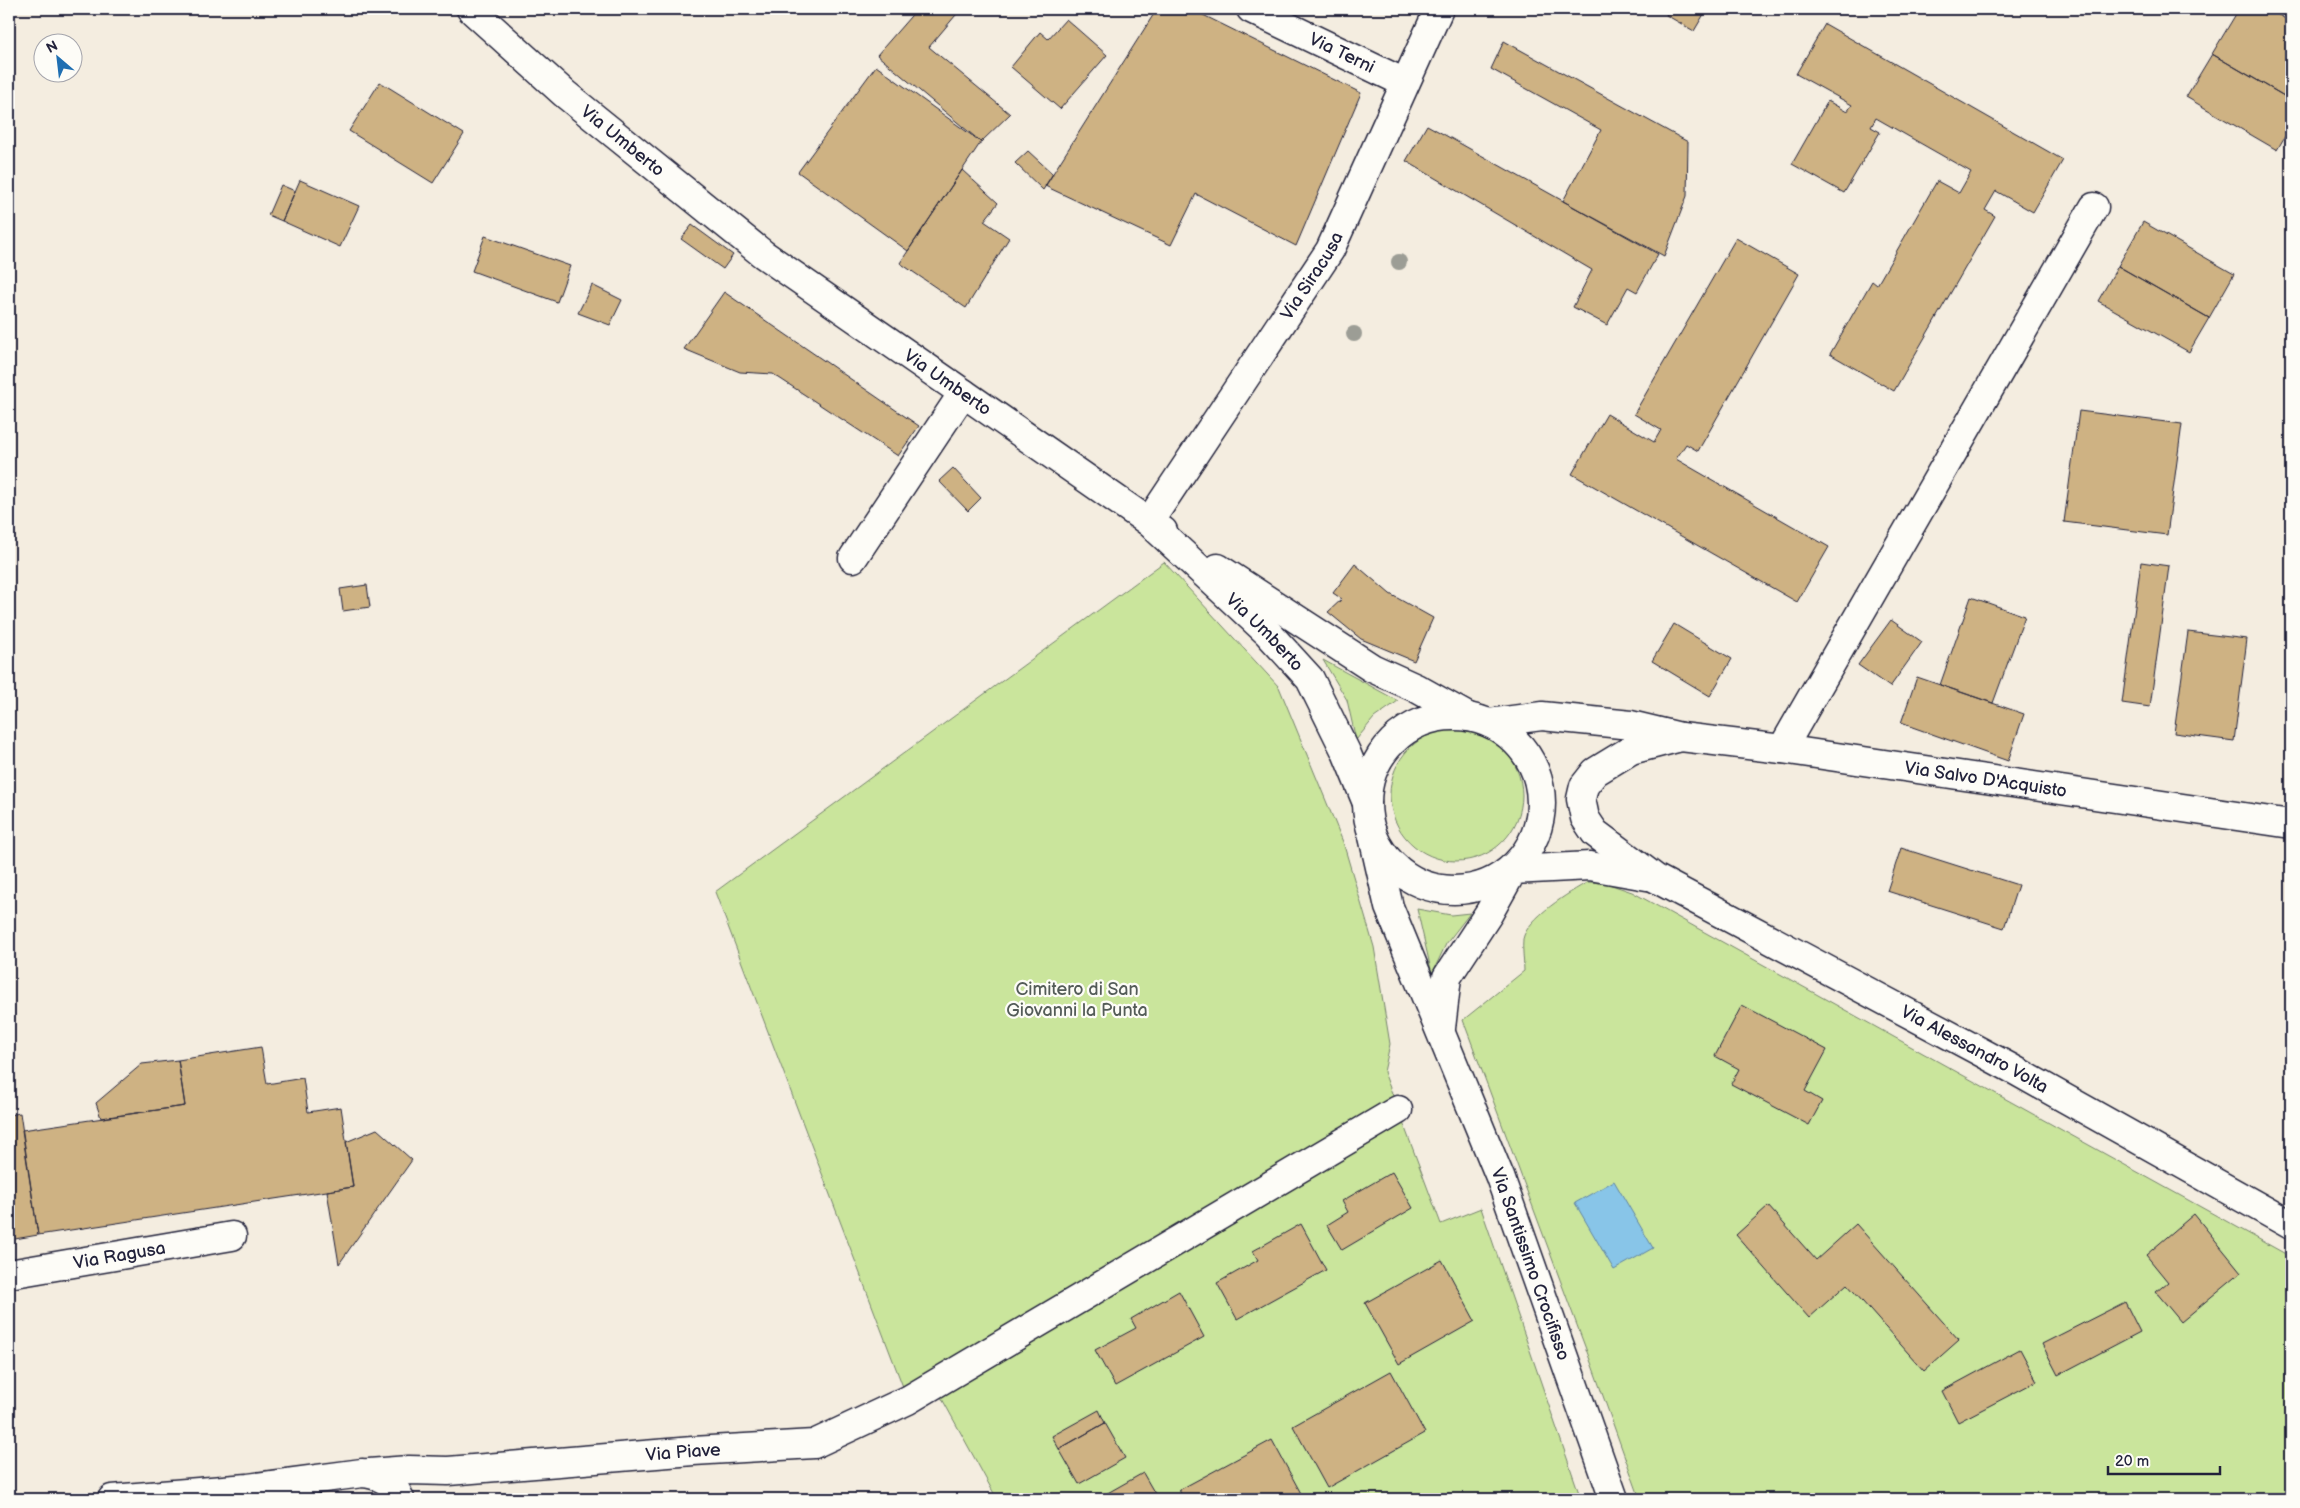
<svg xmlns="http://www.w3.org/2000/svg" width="2300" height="1508" font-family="'Balsamiq Sans',sans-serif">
<rect width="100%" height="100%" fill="#f4ede0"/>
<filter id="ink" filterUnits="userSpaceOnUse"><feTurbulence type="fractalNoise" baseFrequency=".02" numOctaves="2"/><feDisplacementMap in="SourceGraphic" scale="10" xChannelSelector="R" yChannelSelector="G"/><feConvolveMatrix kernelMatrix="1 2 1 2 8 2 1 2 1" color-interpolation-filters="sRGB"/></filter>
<g filter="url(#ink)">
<path fill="#cae59c" stroke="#76846c" d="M 1164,562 L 1279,687 L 1343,842 L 1374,947 L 1390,1044 L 1384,1072 L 1441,1224 L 1481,1208 L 1581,1499 L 997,1499 L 935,1386 L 908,1400 L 715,892 Z
M 1323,660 L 1398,701 L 1374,718 L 1356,740 L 1347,700 Z
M1390 795a66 66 0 1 1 132 0a66 66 0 1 1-132 0Z
M 1588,882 L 1606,883 L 1632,892 L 2291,1257 L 2291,1499 L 1640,1499 L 1593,1368 L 1463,1020 L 1524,971 C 1524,961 1522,949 1523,939 C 1527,918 1570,892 1588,882 Z
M 1417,909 L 1451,915 L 1470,913 L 1446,944 L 1432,974 Z"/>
<path fill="#88c5e8" stroke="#5f84a3" d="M 1614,1181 L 1653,1248 L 1614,1270 L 1575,1203 Z"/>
<path fill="#ceb283" stroke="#22223b" d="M 917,9 L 961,9 L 929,47 L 1010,114 L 981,142 L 877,55 Z
M 1157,9 L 1191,9 L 1361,93 L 1296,246 L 1196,194 L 1171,245 L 1045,186 Z
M 1669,9 L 1707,9 L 1694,31 L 1666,15 Z
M 2239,9 L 2268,9 L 2291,22 L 2291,100 L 2212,54 Z
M 1066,19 L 1107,55 L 1060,109 L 1011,67 L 1040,32 L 1048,39 Z
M 1825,24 L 2063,160 L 2033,212 L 1996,191 L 1985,210 L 1995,216 L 1894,391 L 1830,354 L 1872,281 L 1877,285 L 1937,181 L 1959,193 L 1971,172 L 1876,118 L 1871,127 L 1880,132 L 1844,193 L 1792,164 L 1828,101 L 1847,112 L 1852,105 L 1796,74 Z
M 1504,41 L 1688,142 L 1687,196 L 1664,256 L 1563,201 L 1601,130 L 1491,69 Z
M 2212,54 L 2291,100 L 2291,126 L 2277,150 L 2186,97 Z
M 876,66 L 981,142 L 908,251 L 798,172 Z
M 380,82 L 464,134 L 433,183 L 349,131 Z
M 1427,125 L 1658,254 L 1637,292 L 1628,287 L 1607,325 L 1573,307 L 1592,270 L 1406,161 Z
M 1028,151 L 1053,174 L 1043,190 L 1015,163 Z
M 962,170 L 998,203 L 984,221 L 1009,238 L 966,308 L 900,263 Z
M 300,180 L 359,206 L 340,247 L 282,221 Z
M 281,185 L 295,191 L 282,221 L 268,215 Z
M 2143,222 L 2234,274 L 2209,318 L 2118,266 Z
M 692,225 L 733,255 L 723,269 L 681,239 Z
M 485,236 L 570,266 L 557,302 L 472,271 Z
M 1736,238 L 1799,274 L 1698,451 L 1686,444 L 1676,459 L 1829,547 L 1797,602 L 1572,474 L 1607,414 L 1654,442 L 1661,430 L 1634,414 Z
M 2118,266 L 2209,318 L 2189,352 L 2098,301 Z
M 592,285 L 622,300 L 610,325 L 578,313 Z
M 724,292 L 919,426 L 898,456 L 773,374 L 740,372 L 684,349 Z
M 2079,411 L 2182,424 L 2167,535 L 2064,522 Z
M 953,468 L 981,498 L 968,511 L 939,481 Z
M 2141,562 L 2169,566 L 2150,707 L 2122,703 Z
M 1355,564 L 1390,594 L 1433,618 L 1414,661 L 1361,639 L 1328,612 L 1342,599 L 1333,593 Z
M 367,585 L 370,607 L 343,611 L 340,589 Z
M 1971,597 L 2025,616 L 1993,703 L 1940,685 Z
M 1891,620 L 1922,642 L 1890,687 L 1858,665 Z
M 1674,624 L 1732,659 L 1710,696 L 1652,661 Z
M 2188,632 L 2247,639 L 2234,741 L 2174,733 Z
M 1917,677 L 2024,714 L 2008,761 L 1901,723 Z
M 1901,848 L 2018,885 L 2004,928 L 1887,891 Z
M 1742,1005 L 1827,1050 L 1805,1091 L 1822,1101 L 1809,1125 L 1731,1084 L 1739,1069 L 1715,1056 Z
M 261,1047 L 267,1084 L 303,1078 L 308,1112 L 341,1107 L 353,1187 L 38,1235 L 22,1130 L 185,1106 L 178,1060 Z
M 178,1060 L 185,1106 L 101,1118 L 96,1103 L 142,1064 Z
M 20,1113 L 38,1235 L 9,1240 L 9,1115 Z
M 377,1129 L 412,1160 L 339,1264 L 327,1191 L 353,1187 L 346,1142 Z
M 1392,1172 L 1413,1208 L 1342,1250 L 1327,1225 L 1348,1212 L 1342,1201 Z
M 1768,1206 L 1816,1260 L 1856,1224 L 1959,1340 L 1924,1371 L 1847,1284 L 1809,1318 L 1736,1235 Z
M 2194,1214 L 2241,1272 L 2181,1322 L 2156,1292 L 2168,1282 L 2146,1255 Z
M 1301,1224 L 1326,1270 L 1237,1319 L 1217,1283 L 1258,1260 L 1253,1251 Z
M 1442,1260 L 1475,1321 L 1399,1364 L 1365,1303 Z
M 1179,1291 L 1204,1337 L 1115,1386 L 1095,1350 L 1136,1328 L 1131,1319 Z
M 2125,1302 L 2140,1332 L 2058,1375 L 2042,1344 Z
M 2020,1349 L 2037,1381 L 1958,1422 L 1942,1391 Z
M 1391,1371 L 1425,1433 L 1327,1488 L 1293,1426 Z
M 1099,1410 L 1105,1423 L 1059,1449 L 1052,1436 Z
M 1105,1423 L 1125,1458 L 1079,1484 L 1059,1449 Z
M 1272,1440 L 1304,1499 L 1184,1499 L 1179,1490 Z
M 1143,1473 L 1158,1499 L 1097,1499 Z"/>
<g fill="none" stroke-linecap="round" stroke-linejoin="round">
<defs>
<g id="minor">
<path id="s1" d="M 471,9 L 565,94 L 763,254 L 1149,522 L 1268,633 L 1310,679 L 1346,752 L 1367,803"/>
<path id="s2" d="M 1251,9 L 1405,83"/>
<path id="s3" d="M 1163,531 L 1149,522 L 1330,250 L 1439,9"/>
<path d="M 853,558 L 963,393"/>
<path d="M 1218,568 L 1372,668 L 1416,688 L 1468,717"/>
<circle cx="1454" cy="803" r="87"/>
<path id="s4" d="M 1489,723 L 1542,716 L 1631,725 L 1681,737 L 1782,749 L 2291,824"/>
<path id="s5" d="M 1681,737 L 1631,750 L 1595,772 L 1584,786 L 1581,799 L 1585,818 L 1595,833 L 1655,878 L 2009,1067 L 2291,1225"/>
<path d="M 1782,749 L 2094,207"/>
<path id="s6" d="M 1372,832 L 1389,907 L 1500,1177 L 1614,1499"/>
<path d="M 1441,1028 L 1447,977 L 1489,913 L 1513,870 L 1590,866 L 1647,876"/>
<path id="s7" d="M 9,1274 L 232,1236"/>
<path id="s8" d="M 369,1473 L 409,1470 L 448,1471 L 693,1451 L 814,1444 L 908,1400 L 1398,1110"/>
<path d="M 112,1499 L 248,1488 L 362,1473 C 380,1474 394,1483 400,1499"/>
</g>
</defs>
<use href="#minor" stroke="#22223b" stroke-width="31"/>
<use href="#minor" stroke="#fdfcf7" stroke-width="28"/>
</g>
<g fill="#9c9d95">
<circle cx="1399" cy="262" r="8"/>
<circle cx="1354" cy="334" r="8"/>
</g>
</g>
<g text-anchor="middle" stroke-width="4.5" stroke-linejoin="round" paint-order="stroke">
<g font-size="18" fill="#22223b" stroke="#fdfcf7">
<text dy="6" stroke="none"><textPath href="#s2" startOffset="101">Via Terni</textPath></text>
<text dy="6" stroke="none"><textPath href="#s1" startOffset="201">Via Umberto</textPath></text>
<text dy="6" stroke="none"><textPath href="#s3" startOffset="312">Via Siracusa</textPath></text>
<text dy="6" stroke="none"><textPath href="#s1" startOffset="606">Via Umberto</textPath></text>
<text dy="6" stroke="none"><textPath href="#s1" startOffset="1011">Via Umberto</textPath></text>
<text dy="6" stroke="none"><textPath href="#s4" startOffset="502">Via Salvo D'Acquisto</textPath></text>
<text dy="6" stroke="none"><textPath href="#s5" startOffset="600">Via Alessandro Volta</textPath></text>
<text dy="6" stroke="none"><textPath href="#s7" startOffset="112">Via Ragusa</textPath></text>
<text dy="6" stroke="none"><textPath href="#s6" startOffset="461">Via Santissimo Crocifisso</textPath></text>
<text dy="6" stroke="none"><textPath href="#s8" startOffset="315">Via Piave</textPath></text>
</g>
<g font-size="18" fill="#545c58" stroke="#fdfcf7">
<text x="1077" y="995">Cimitero di San<tspan x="1077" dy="21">Giovanni la Punta</tspan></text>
</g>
</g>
<rect width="2300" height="1508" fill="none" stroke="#fdfcf7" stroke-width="30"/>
<rect x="15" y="15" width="2270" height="1478" fill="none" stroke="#22223b" stroke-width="2" filter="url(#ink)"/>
<g transform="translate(58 58) rotate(332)"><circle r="24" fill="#fdfcf7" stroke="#a5a5ac"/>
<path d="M0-4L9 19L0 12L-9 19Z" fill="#1f6fb2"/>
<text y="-8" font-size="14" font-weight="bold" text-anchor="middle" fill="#22223b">N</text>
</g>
<path d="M2108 1466v8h112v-8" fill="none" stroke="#22223b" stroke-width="2.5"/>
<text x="2115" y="1466" font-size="15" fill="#22223b" stroke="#fdfcf7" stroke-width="4" paint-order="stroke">20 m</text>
</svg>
